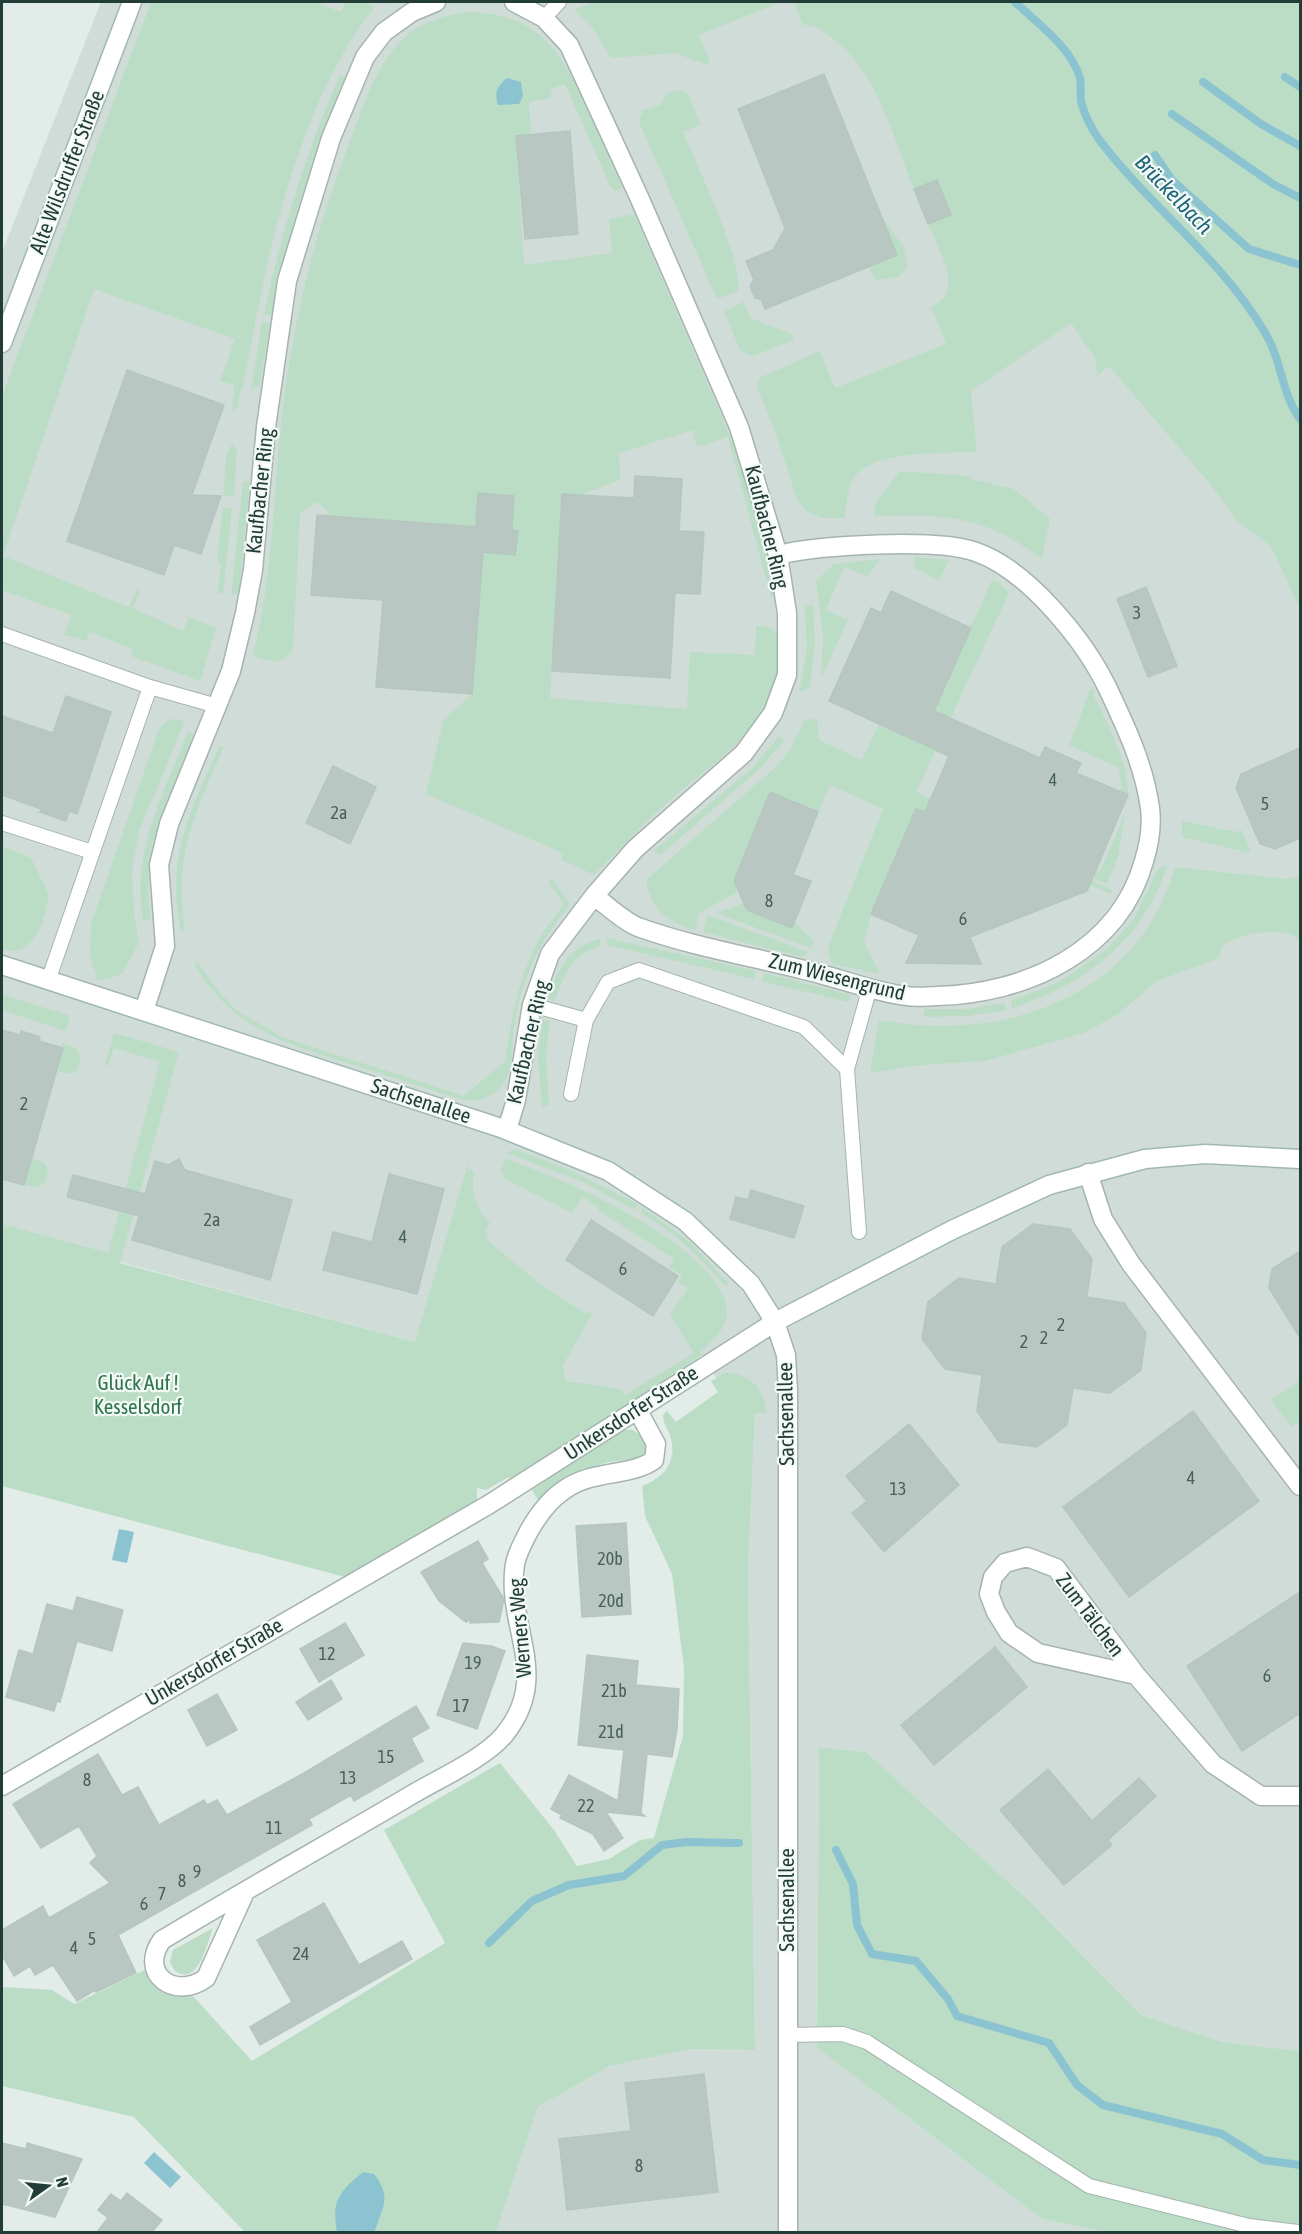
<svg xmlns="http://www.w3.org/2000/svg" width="1302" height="2234" font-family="'Asap Condensed',sans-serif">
<rect width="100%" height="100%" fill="#e2ece8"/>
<path fill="#d0dcd7" d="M 101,2 L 822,2 L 1270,545 L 1300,609 L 1300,876 L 1287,879 L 1300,906 L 1300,2051 L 1222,2042 L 1141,2015 L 1029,1901 L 866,1752 L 819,1747 L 817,2048 L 1042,2219 L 1108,2232 L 496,2232 L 538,2107 L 610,2066 L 691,2049 L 755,2050 L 748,1570 L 755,1413 L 725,1391 L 699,1352 L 625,1395 L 621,1389 L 566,1381 L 415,1342 L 2,1230 L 2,252 Z"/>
<path fill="#bbddc6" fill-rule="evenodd" d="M 151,2 L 316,2 L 341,12 L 346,2 L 368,2 L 374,8 C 300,100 267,252 247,367 C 244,385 240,391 237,408 L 232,413 L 234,385 L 220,381 L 235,339 L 94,289 L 3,556 L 129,607 L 137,589 L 140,591 L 133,608 L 183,631 L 189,617 L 216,628 L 200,681 L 131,656 L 133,649 L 89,632 L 86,641 L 64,635 L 71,615 L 2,590 L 2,396 Z
M 597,2 L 781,2 L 699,35 L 710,63 L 705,64 L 675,53 L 611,58 L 591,26 L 574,9 Z
M 794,2 L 1300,2 L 1300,609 L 1270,545 L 1238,522 L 1210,484 L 1109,366 L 1097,376 L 1096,360 L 1071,323 L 971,391 L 977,452 C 946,454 869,448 852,481 C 847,490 847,507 844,518 L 823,518 L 808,512 L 797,499 L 778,440 L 757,387 L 759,378 L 820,351 L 835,388 L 946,344 L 931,307 C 967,292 938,249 928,224 L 951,215 L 937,181 L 914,189 C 892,135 878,70 828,35 C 820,29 814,24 803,25 Z
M 463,12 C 533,12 558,44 585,104 C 598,132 610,160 622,188 L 615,191 L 611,188 L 565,84 L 552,88 L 550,98 L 529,102 L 531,134 L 516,136 L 524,265 L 612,253 L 609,219 L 634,214 L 737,452 L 765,544 L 776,596 L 771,597 L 728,437 L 697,447 L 693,430 L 619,453 L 620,480 L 581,495 L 562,494 L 550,698 L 687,709 L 690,652 L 755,655 L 756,626 L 769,627 L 780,637 C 782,722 725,752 669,801 C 643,824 618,850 594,875 L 561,859 L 563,855 L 556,850 L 426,794 L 443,721 L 472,694 L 485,528 L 332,516 L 318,502 L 308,507 L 300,514 L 293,649 C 282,667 270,661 253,656 C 270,586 273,517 279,445 C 288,340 313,234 352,136 C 365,102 377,63 405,37 C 421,22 442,17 463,12 ZM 479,493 L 513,496 L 512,523 ZM 489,528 L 517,531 L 515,555 L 487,552 Z
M 340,75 L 347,77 L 300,203 L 272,316 L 264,314 C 281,232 306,152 340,75 Z
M 681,90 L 689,95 L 701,125 L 683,132 C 697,166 743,260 738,291 L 717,299 L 639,122 L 643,110 L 660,105 L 668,93 Z
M 881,215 L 904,248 L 907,267 L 899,277 L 875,280 L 869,267 L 897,255 Z
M 744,302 L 751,318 L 791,334 L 794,340 L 753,356 L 740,350 L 724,311 Z
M 262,322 L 270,323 L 260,385 L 251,390 Z
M 232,444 L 237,449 L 234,497 L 223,496 L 226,457 Z
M 900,471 L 971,476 L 971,479 L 1014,489 L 1050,519 L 1042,559 C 987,516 944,514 875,516 L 875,504 Z
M 243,481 L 250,482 L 239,592 L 231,596 Z
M 223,507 L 232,508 L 223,594 L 218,593 L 221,564 L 217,562 Z
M 915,557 L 949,560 L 939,580 L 914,568 Z
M 881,559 L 867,576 L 844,567 L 826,610 L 848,620 L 821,678 L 823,637 L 816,581 L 834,564 Z
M 992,580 L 999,582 L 1009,593 L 916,792 L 1100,872 L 1125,814 L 1118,857 L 1107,884 L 906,798 L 1108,888 L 1112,890 L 1111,894 L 916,809 L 871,914 L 864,942 L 880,974 L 832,964 L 828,953 L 829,944 L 883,809 L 830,785 L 818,812 L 770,793 L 735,880 L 739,891 L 699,913 L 695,930 C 668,923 650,908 646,880 L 778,765 L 791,748 L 804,721 L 817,718 L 819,740 L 862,760 L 879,724 L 919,742 Z
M 813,605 L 815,642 L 810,687 L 799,693 L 807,648 L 805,606 Z
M 1091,688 L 1096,693 L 1093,694 C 1108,725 1128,760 1128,795 L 1122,793 L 1119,768 L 1069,745 Z
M 169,719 L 185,721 L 139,831 L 132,872 L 134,914 L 139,942 L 123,973 L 109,979 L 97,980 L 90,955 L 91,924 L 159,729 Z
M 188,732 L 195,735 C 169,796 139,852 151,920 L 143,921 C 131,853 163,794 188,732 Z
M 779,736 L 785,740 L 756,772 L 660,855 L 654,851 L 752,768 Z
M 219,747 L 229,747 L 223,748 C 195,815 173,854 185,930 L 181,932 C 165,855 190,814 219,747 Z
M 1182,821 L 1236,832 L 1242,830 L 1251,853 L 1182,837 Z
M 2,846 L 31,858 L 49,895 C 45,920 34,960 2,949 Z
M 1167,865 C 1145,940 1084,985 1012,1008 L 1011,1001 L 1059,982 L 1107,949 L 1134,919 L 1158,869 Z
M 1175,867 L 1287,879 L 1300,876 L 1300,940 C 1282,925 1243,933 1223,945 L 1219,958 L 1157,981 L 1118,1014 L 1084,1033 L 984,1061 L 921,1065 L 870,1073 L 879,1020 C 1003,1043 1139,998 1175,867 Z
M 552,878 L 570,905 C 541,939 522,977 515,1021 C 511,1040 515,1068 503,1084 C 493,1098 479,1101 463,1100 C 427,1089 392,1077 357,1066 C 285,1043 238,1033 194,965 L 198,962 L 215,987 L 236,1010 L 282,1037 L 464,1096 L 505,1061 C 511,1021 518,979 537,943 C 544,929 555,917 564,904 L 549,883 Z
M 744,903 L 750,906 L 749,911 L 792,928 L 794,922 L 814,941 L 811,948 L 716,913 Z
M 708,915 L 808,952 L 802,957 L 703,932 Z
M 607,938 L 756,971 L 754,979 L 607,945 Z
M 600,939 L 601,946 C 572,954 564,975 555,1001 L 548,998 C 558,969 568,946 600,939 Z
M 764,973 L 851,995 L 848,1002 L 761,981 Z
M 2,994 L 70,1016 L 66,1031 L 2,1010 Z
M 1004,1003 L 1006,1010 L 968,1016 L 924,1017 L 924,1009 L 967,1009 Z
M 542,1020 L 550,1021 L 546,1056 L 549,1105 L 542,1108 L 538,1056 Z
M 114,1033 L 179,1052 L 120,1263 L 415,1342 L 470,1157 L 468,1169 L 475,1172 C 468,1189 477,1210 490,1223 L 486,1230 L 489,1242 L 543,1286 L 583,1312 L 593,1313 L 563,1365 L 566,1381 L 622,1389 L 625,1395 L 694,1353 L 670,1314 L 688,1288 L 678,1282 L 682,1275 L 669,1267 L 674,1259 L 598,1210 L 599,1208 L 583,1197 L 572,1213 L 505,1179 L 501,1170 L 504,1159 C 558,1175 723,1247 727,1311 C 728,1328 711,1342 700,1352 L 702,1355 L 617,1414 L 519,1477 L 507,1478 L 486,1490 L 477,1488 L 477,1503 L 345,1577 L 2,1486 L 2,1224 L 108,1253 L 160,1062 L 114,1048 L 108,1066 L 105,1065 Z
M 63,1043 L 76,1049 L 81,1056 L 78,1069 L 70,1074 L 57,1071 Z
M 514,1149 L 568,1169 L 638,1204 L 635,1210 L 581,1181 L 506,1153 Z
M 32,1158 L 44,1163 L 48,1170 L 46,1182 L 38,1187 L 24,1185 Z
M 643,1208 L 690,1242 L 729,1284 L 725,1286 C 700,1258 674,1231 640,1213 Z
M 727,1372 C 750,1374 766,1390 766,1413 L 755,1413 L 748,1570 L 755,2050 L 691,2049 L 610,2066 L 538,2107 L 496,2232 L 245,2232 L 134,2117 L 2,2086 L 2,1987 L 52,1990 L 74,2004 L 145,1970 C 152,1993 171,1996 193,1996 L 252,2061 L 445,1943 L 384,1830 L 500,1763 L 554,1830 L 577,1866 L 609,1859 L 640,1840 L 654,1838 L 683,1736 L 684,1668 L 672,1574 L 645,1516 L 642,1486 C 666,1477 679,1459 669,1433 C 666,1426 663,1422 663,1415 L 667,1411 L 676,1422 L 718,1392 L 711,1381 Z
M 1300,1381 L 1300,1421 L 1292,1427 L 1271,1400 Z
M 618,1430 L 633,1430 L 644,1439 L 647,1451 L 642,1458 L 608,1462 L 584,1470 L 538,1500 L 532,1490 Z
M 819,1747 L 866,1752 L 1029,1901 L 1141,2015 L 1222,2042 L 1300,2051 L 1300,2232 L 1108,2232 L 1042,2219 L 817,2048 Z
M 213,1928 C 207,1943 198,1989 174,1970 L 170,1962 L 173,1950 Z"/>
<path fill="#8bc3d1" d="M 507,78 L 521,82 L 523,96 L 519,104 L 498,105 C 494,91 497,87 507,78 Z
M 119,1529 L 134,1532 L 127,1563 L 112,1560 Z
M 154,2152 L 181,2177 L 170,2188 L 144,2163 Z
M 363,2172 L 374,2174 C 391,2196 384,2204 376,2228 L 374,2232 L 337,2232 C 331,2201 340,2191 363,2172 Z"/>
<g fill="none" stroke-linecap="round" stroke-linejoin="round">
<path stroke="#8bc3d1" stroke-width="8" d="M 1015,2 C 1037,23 1071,47 1080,78 C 1082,86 1079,96 1082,105 C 1085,115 1092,129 1098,138 C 1149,206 1220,257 1264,331 C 1282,359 1281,393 1300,419
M 1285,77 L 1300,87
M 1203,82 L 1261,124 L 1300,146
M 1172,114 L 1273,184 L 1300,198
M 1155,155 L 1172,180 L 1249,249 L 1300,265
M 836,1850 L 853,1884 L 857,1925 L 872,1954 L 916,1961 L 948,1999 L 957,2016 L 1049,2043 L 1077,2085 L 1103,2105 L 1222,2134 L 1263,2160 L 1300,2165
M 489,1943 L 532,1901 L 569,1885 L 624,1876 L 662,1845 L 687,1842 L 739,1843"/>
</g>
<path fill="#b8c7c1" stroke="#b5c6c0" stroke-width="1.5" d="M 824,74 L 897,255 L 765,309 L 761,299 L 755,298 L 750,286 L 754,280 L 746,261 L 773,250 L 785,228 L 738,109 Z
M 570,131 L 578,234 L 525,239 L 516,136 Z
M 937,180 L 951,215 L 928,224 L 914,189 Z
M 127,370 L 224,405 L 192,495 L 221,496 L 201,554 L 174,545 L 164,575 L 67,541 Z
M 635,476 L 682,479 L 679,531 L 704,532 L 700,594 L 675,593 L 670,678 L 552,671 L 562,494 L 634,498 Z
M 478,493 L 514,496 L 512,530 L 518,531 L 515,555 L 483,552 L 472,694 L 376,687 L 383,600 L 311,595 L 317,515 L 476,527 Z
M 1146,587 L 1177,666 L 1148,677 L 1117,599 Z
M 891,591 L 971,628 L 934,711 L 1040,758 L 1045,747 L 1081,763 L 1076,773 L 1128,795 L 1087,891 L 970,937 L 981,964 L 906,963 L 919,935 L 871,914 L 916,809 L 925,812 L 949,756 L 829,701 L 871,608 L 881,613 Z
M 66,696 L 111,712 L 77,814 L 69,811 L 66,821 L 40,812 L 41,809 L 2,795 L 2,716 L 53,733 Z
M 1300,748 L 1300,838 L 1275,849 L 1260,844 L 1236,788 L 1241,774 Z
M 333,766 L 376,787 L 350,844 L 306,823 Z
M 770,792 L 818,812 L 793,875 L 811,881 L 792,928 L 747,910 L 734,881 Z
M 2,1030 L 20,1035 L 21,1031 L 40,1037 L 39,1041 L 63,1048 L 24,1185 L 2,1179 Z
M 179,1159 L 185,1170 L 292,1200 L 270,1280 L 132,1240 L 139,1216 L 67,1197 L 73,1175 L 145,1194 L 155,1161 L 168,1165 Z
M 389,1174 L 444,1189 L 417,1294 L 323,1270 L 333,1232 L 372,1242 Z
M 751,1190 L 804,1206 L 794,1238 L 730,1219 L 736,1197 L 748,1200 Z
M 591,1220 L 678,1276 L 653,1316 L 566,1260 Z
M 1033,1224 L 1070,1229 L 1092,1259 L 1087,1297 L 1124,1303 L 1146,1333 L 1141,1370 L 1110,1393 L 1073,1388 L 1067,1425 L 1037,1447 L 999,1442 L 977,1411 L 982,1375 L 945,1369 L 922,1339 L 928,1302 L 959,1278 L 996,1284 L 1002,1247 Z
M 1300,1251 L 1300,1338 L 1269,1288 L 1272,1269 Z
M 1193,1411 L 1259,1501 L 1129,1597 L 1063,1507 Z
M 909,1424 L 959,1485 L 884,1552 L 852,1513 L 867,1501 L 846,1476 Z
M 626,1523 L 631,1614 L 582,1617 L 576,1526 Z
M 478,1541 L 488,1559 L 482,1563 L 504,1599 L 499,1622 L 470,1623 L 472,1619 L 466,1622 L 439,1601 L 421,1572 Z
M 1300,1592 L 1300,1713 L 1242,1751 L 1187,1666 Z
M 77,1597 L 123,1610 L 112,1651 L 77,1641 L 60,1702 L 57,1701 L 54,1711 L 6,1697 L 19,1650 L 33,1654 L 47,1604 L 73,1611 Z
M 345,1623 L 364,1655 L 319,1682 L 300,1649 Z
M 463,1643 L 491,1646 L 505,1651 L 477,1729 L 437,1715 Z
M 995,1647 L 1027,1687 L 934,1765 L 901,1725 Z
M 587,1655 L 638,1661 L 636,1685 L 679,1689 L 677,1729 L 672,1757 L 647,1754 L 641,1813 L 645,1816 L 606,1812 L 623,1838 L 604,1851 L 593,1834 L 560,1818 L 562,1815 L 551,1809 L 569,1775 L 618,1801 L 624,1750 L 578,1745 Z
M 331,1680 L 342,1699 L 308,1720 L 296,1702 Z
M 217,1694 L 237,1730 L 207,1746 L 188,1710 Z
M 416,1706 L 429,1728 L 411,1738 L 423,1761 L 354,1801 L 351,1795 L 309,1819 L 312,1825 L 118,1935 L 136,1973 L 96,1992 L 95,1990 L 77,2001 L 53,1965 L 35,1975 L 30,1966 L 14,1976 L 2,1955 L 2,1930 L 43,1906 L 49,1918 L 110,1883 L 90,1863 L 97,1856 L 79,1826 L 41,1848 L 13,1804 L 98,1754 L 122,1795 L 138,1787 L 159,1825 L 204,1800 L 207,1805 L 217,1800 L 227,1815 L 304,1773 Z
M 1048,1769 L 1092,1821 L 1139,1778 L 1156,1796 L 1108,1840 L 1112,1845 L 1064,1885 L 1000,1810 Z
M 324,1903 L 359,1965 L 402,1941 L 412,1959 L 260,2045 L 250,2027 L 292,2002 L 257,1940 Z
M 704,2074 L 718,2192 L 567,2210 L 559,2139 L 631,2131 L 625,2083 Z
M 2,2143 L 26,2149 L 27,2143 L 82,2159 L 55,2217 L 2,2204 Z
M 127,2193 L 162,2220 L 152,2232 L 97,2232 L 108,2218 L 98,2210 L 111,2194 L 121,2201 Z"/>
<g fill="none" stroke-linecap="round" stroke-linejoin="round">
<defs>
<path id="lane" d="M 544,18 L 559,2
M 2,634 L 150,687 L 217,706
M 2,823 L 92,852
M 48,981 L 150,687
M 532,1005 L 586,1020 L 608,982 L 639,970 L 804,1027 L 847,1069
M 571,1094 L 586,1020
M 859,1232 L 847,1069 L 870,987
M 786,2035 L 843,2034 L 867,2042 L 1089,2186 L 1249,2226 L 1298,2232"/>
<path id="street" d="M 594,896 C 607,905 623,921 638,927 C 696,948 760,958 820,974 C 848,981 878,993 907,996 C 917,998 928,996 937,996 C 1026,994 1119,951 1144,861 C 1149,845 1152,825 1150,808 C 1144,765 1126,727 1108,689 C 1085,641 1028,570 976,552 C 937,538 819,545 778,555
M 144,1011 L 165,946 L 159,865 L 169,824 L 231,671 L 245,613 L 253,570 L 266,427 L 287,281 L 331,138 L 365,57 L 384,32 L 412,12 L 436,2
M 507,1130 L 516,1100 L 532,1005 L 550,954 L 594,896 L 635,849 L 744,753 L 773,713 L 787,675 L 787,613 L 778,555 L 739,427 L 639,197 L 569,45 L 544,18 L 514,2
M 1088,1173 L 1103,1219 L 1131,1264 L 1300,1486
M 1136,1675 L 1038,1653 L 1009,1633 L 996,1612 L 989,1594 L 993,1577 L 1005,1563 L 1027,1557 L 1056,1568 L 1136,1675 L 1213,1764 L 1261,1796 L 1300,1796
M 2,1786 L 488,1505 L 775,1322 L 786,1355 L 788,1391 L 788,2232
M 245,1892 L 206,1978 C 174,2001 138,1973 162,1940 C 245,1890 330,1843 413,1794 C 440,1778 485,1758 504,1735 C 553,1675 505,1627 515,1564 C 517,1553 524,1541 529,1531 C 538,1515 549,1500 564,1490 C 593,1469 630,1477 654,1460 L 656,1444 L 637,1409"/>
<path id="secondary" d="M 2,343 L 132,2
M 2,965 L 501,1128 L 608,1171 L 685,1221 L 751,1284 L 775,1322 L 952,1230 L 1049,1185 L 1145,1159 L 1205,1154 L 1300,1159"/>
</defs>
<use href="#lane" stroke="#a5b4af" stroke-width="16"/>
<use href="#street" stroke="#a5b4af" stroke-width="21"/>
<use href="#secondary" stroke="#a1b8b1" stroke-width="21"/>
<use href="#lane" stroke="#fff" stroke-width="14"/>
<use href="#street" stroke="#fff" stroke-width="18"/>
<use href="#secondary" stroke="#fff" stroke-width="18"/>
</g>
<g text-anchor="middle" stroke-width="4.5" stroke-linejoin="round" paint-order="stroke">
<g font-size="18" fill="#48605a">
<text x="1137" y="619">3</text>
<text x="1053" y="786">4</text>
<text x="1265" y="810">5</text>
<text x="339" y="819">2a</text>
<text x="769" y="907">8</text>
<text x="963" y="925">6</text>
<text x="24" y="1110">2</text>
<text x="212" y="1226">2a</text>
<text x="403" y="1243">4</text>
<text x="623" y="1275">6</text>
<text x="1061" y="1331">2</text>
<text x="1044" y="1344">2</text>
<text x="1024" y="1348">2</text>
<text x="1191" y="1484">4</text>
<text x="898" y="1495">13</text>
<text x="610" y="1565">20b</text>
<text x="611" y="1607">20d</text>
<text x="327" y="1660">12</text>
<text x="473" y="1669">19</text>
<text x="1267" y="1682">6</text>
<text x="614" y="1697">21b</text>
<text x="461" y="1712">17</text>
<text x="611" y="1738">21d</text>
<text x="386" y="1763">15</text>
<text x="348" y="1784">13</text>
<text x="87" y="1786">8</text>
<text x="586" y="1812">22</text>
<text x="274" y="1834">11</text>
<text x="197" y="1878">9</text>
<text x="182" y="1887">8</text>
<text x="162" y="1900">7</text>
<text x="144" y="1910">6</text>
<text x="92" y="1945">5</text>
<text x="74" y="1954">4</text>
<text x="301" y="1960">24</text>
<text x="639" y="2172">8</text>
</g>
<g font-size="21" fill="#223d37" stroke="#f3f9f6">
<text transform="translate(67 172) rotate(-69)" y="7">Alte Wilsdruffer Straße</text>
<text transform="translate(260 491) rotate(-84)" y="7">Kaufbacher Ring</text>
<text transform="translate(767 527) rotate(76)" y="7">Kaufbacher Ring</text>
<text transform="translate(837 977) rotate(14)" y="7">Zum Wiesengrund</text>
<text transform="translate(528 1042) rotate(-77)" y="7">Kaufbacher Ring</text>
<text transform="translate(421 1101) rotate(18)" y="7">Sachsenallee</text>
<text transform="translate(631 1413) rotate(-33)" y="7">Unkersdorfer Straße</text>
<text transform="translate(786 1414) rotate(-91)" y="7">Sachsenallee</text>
<text transform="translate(1090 1615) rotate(53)" y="7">Zum Tälchen</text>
<text transform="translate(520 1628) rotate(-95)" y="7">Werners Weg</text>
<text transform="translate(214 1662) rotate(-30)" y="7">Unkersdorfer Straße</text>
<text transform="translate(787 1900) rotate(-90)" y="7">Sachsenallee</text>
</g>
<g font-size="21" fill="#2d744c" stroke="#f3f9f6">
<text x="138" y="1390">Glück Auf !<tspan x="138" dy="24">Kesselsdorf</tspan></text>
</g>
<g font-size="22" font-style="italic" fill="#1d6579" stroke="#f3f9f6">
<text transform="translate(1174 194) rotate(46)" y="8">Brückelbach</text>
</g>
</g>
<rect width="1302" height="2234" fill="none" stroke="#223d37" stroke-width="6"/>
<g transform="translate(48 2186) rotate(75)" stroke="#f3f9f6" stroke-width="4.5" paint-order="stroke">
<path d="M0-4.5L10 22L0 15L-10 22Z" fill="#223d37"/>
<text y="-9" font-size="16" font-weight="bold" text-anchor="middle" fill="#223d37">N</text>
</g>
</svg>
